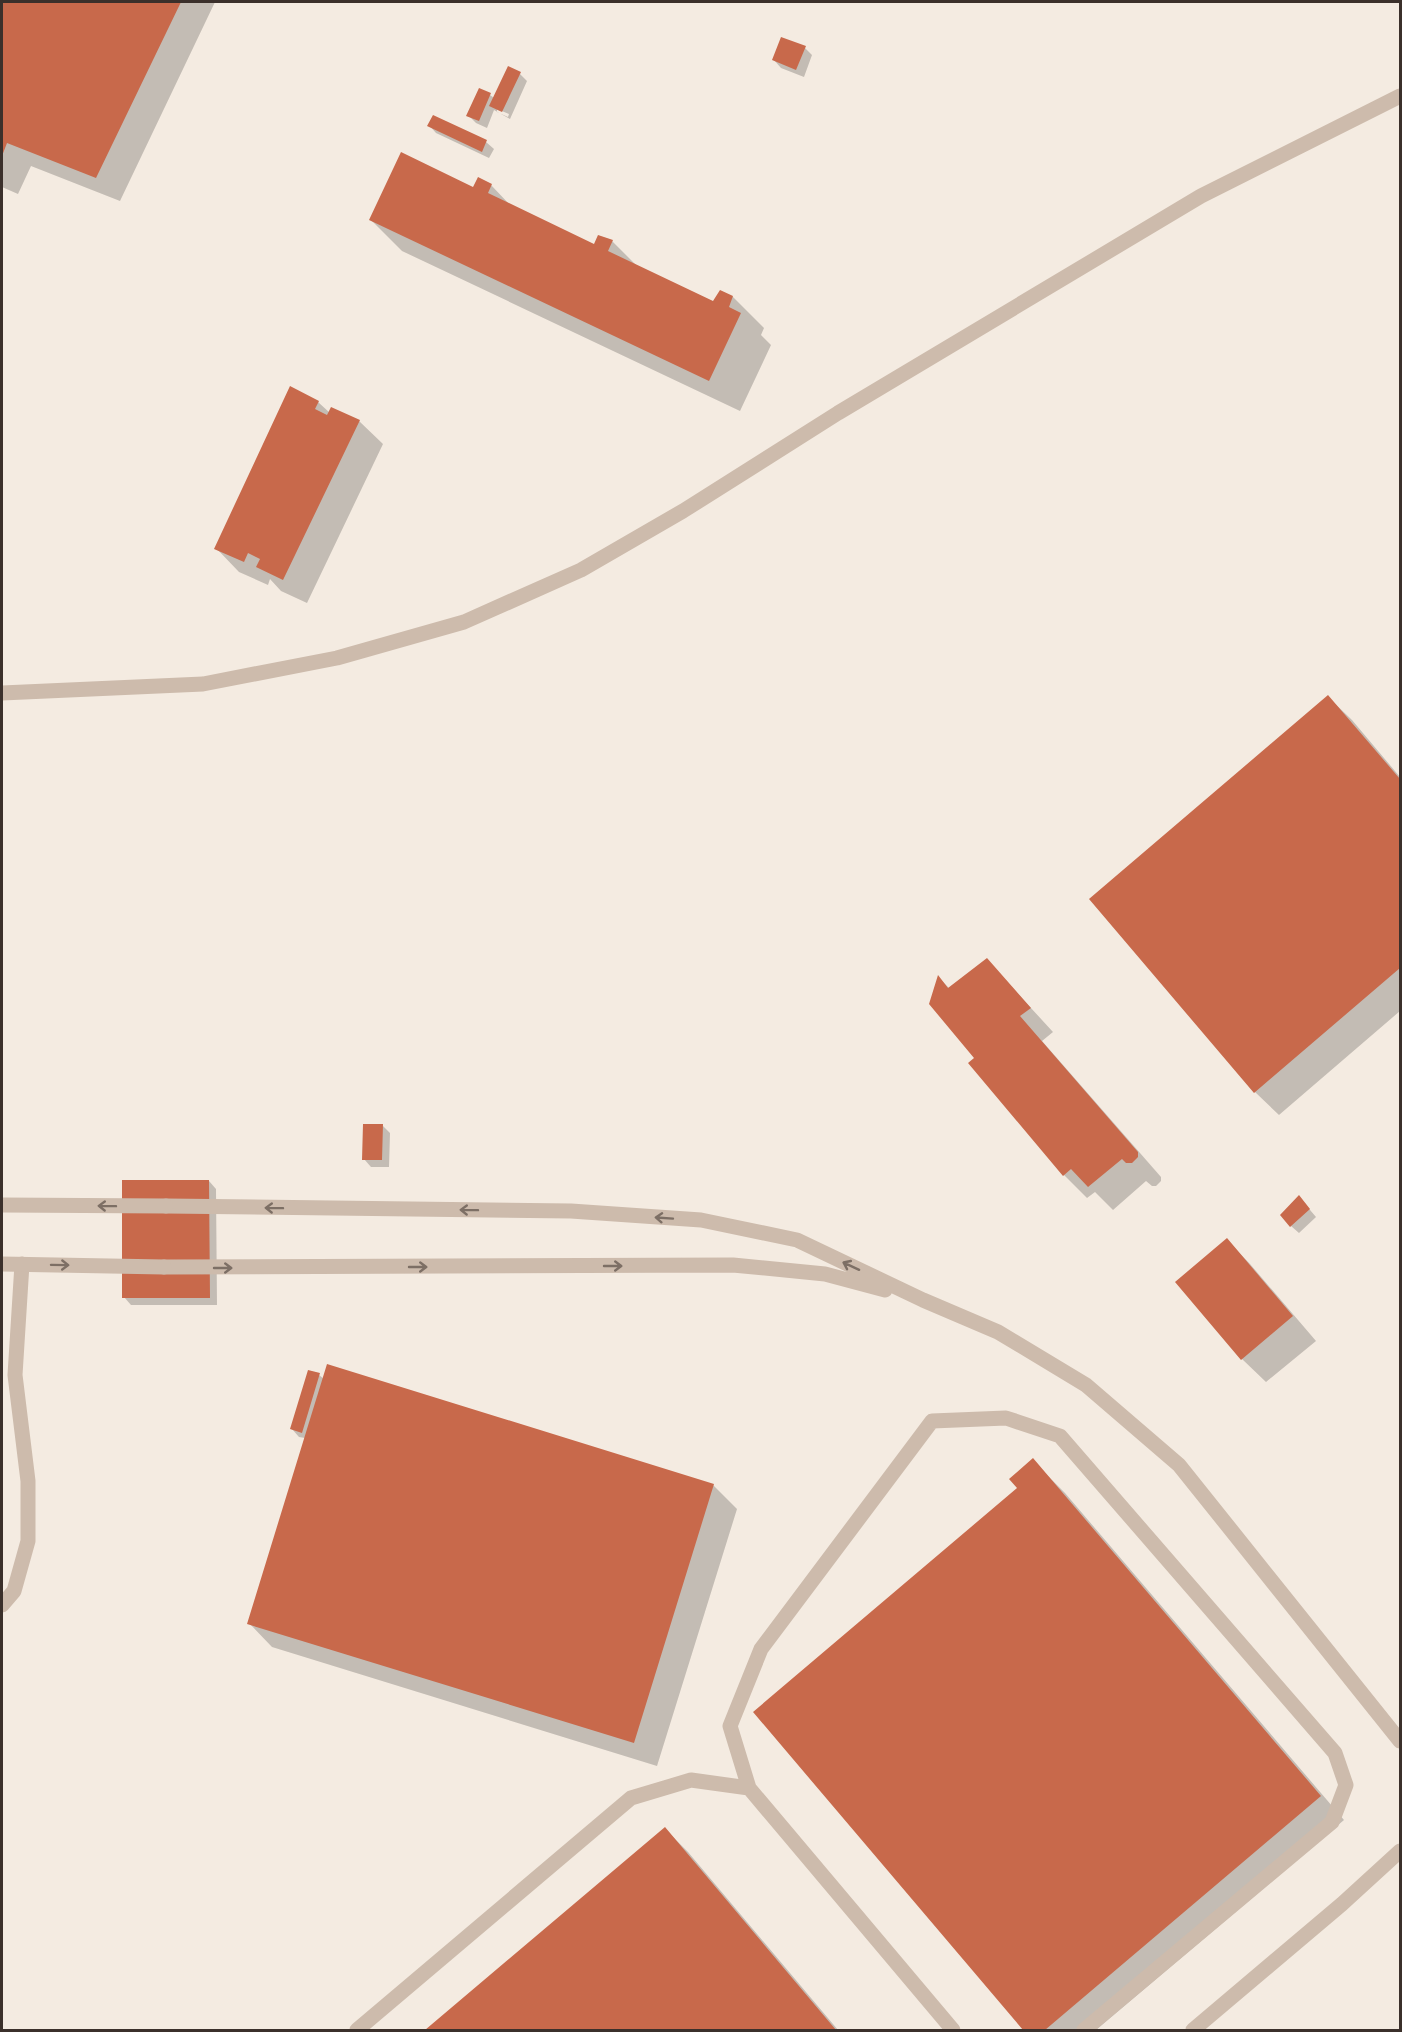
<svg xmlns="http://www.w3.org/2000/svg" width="1402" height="2032" font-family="'Alegreya Sans',sans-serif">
<rect width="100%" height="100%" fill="#f4ebe1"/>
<path fill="#0003" fill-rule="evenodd" d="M 2,2 L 215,2 L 120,201 L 31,166 L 18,194 L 2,187 Z
M 805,48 L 812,55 L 804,77 L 781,68 L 774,60 Z
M 520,74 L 527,81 L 510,119 L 494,110 L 487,128 L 476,123 L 468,115 L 490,95 L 494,98 ZM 497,109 L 509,114 L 508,117 L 497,112 Z
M 429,125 L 486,142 L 494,149 L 489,158 L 436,133 Z
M 491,185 L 512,207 L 594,246 L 612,241 L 637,266 L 714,302 L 721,291 L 733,297 L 764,328 L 761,335 L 771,345 L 740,411 L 402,251 L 371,220 Z
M 318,402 L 330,413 L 359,421 L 383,444 L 307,603 L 281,591 L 270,579 L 268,585 L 239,572 L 216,548 Z
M 1328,697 L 1352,720 L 1400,777 L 1400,1011 L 1279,1115 L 1255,1092 Z
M 987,960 L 1053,1032 L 1042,1041 L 1161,1177 L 1161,1181 L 1156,1186 L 1152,1186 L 1146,1181 L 1113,1210 L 1095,1192 L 1087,1198 L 1064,1175 L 976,1058 L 939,978 L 950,989 Z
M 383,1126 L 390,1133 L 389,1167 L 371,1167 L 364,1159 Z
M 209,1181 L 216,1189 L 217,1305 L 131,1305 L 124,1297 Z
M 1299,1197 L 1316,1217 L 1299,1233 L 1291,1226 Z
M 1227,1240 L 1250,1264 L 1316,1341 L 1266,1382 L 1242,1359 Z
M 319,1375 L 324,1379 L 713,1485 L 737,1509 L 657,1766 L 272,1647 L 249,1623 L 305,1438 L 299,1437 L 292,1429 Z
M 1033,1461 L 1065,1493 L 1344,1820 L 1096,2030 L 1025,2030 L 755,1712 L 1019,1488 Z
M 665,1829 L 688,1852 L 838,2030 L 427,2030 Z"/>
<path fill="#c8694b" d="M 2,2 L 181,2 L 96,178 L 7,143 L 2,156 Z
M 781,37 L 806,46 L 796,70 L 772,60 Z
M 508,66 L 521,72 L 502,112 L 489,106 Z
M 479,88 L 491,93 L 479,121 L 466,116 Z
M 433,115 L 487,140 L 482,152 L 427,126 Z
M 401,152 L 473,187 L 478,177 L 492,184 L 488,193 L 594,244 L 598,235 L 613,240 L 608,251 L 713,301 L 720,290 L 733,296 L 729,307 L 741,313 L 709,381 L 369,220 Z
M 290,386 L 319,401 L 315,409 L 327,415 L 331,407 L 360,420 L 283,580 L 256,567 L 260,559 L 248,553 L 244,562 L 214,549 Z
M 1328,695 L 1400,779 L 1400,968 L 1254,1093 L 1089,899 Z
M 987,958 L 1031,1008 L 1020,1016 L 1138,1152 L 1138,1157 L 1132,1163 L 1126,1163 L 1122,1159 L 1088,1187 L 1071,1169 L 1063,1176 L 968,1063 L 974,1058 L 929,1004 L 938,975 L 948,988 Z
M 363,1124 L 383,1124 L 382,1160 L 362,1160 Z
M 122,1180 L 209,1180 L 210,1298 L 122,1298 Z
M 1299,1195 L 1310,1209 L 1290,1227 L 1280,1215 Z
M 1227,1238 L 1293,1316 L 1241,1360 L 1175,1282 Z
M 327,1364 L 714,1484 L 634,1743 L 247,1624 Z
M 308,1370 L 320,1373 L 302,1433 L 290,1429 Z
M 1033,1458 L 1321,1796 L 1045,2030 L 1023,2030 L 753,1712 L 1017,1488 L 1009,1479 Z
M 665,1827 L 836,2030 L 425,2030 Z"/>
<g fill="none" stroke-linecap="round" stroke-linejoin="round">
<path stroke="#cdbbac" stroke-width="15" d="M 166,1206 L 571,1211 L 701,1220 L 797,1240 L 923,1300 L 998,1332 L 1086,1385 L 1179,1465 L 1400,1741
M 164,1267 L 733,1265 L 825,1274 L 885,1290
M 2,1605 L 14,1591 L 28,1541 L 28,1481 L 15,1375 L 22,1264
M 749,1788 L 730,1726 L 761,1649 L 932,1421 L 1006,1418 L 1060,1436 L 1335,1753 L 1346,1785 L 1332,1822 L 1084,2030
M 357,2030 L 631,1798 L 691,1780 L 749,1788 L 953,2030
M 1193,2030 L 1342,1904 L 1400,1851"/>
<path stroke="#cdbbac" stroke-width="15" d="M 2,693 L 203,684 L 337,658 L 464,622 L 581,570 L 683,511 L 838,413 L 1201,196 L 1400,96
M 2,1205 L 166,1206
M 2,1264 L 164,1267"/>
</g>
<defs><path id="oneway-shaft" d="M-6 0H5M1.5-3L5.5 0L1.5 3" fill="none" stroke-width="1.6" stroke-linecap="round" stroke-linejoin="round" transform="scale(1.5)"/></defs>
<g stroke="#7d6f65">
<use href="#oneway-shaft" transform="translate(107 1206) rotate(-179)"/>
<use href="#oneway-shaft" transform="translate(274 1208) rotate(-179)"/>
<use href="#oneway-shaft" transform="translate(469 1210) rotate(-179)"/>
<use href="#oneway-shaft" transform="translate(664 1218) rotate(-176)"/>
<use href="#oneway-shaft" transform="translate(60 1265) rotate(1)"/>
<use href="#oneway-shaft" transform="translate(613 1266)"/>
<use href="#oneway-shaft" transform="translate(851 1266) rotate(-155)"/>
<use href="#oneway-shaft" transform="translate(418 1267)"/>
<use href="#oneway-shaft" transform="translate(223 1268)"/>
</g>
<rect width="1402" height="2032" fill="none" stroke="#3b302b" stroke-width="6"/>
</svg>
